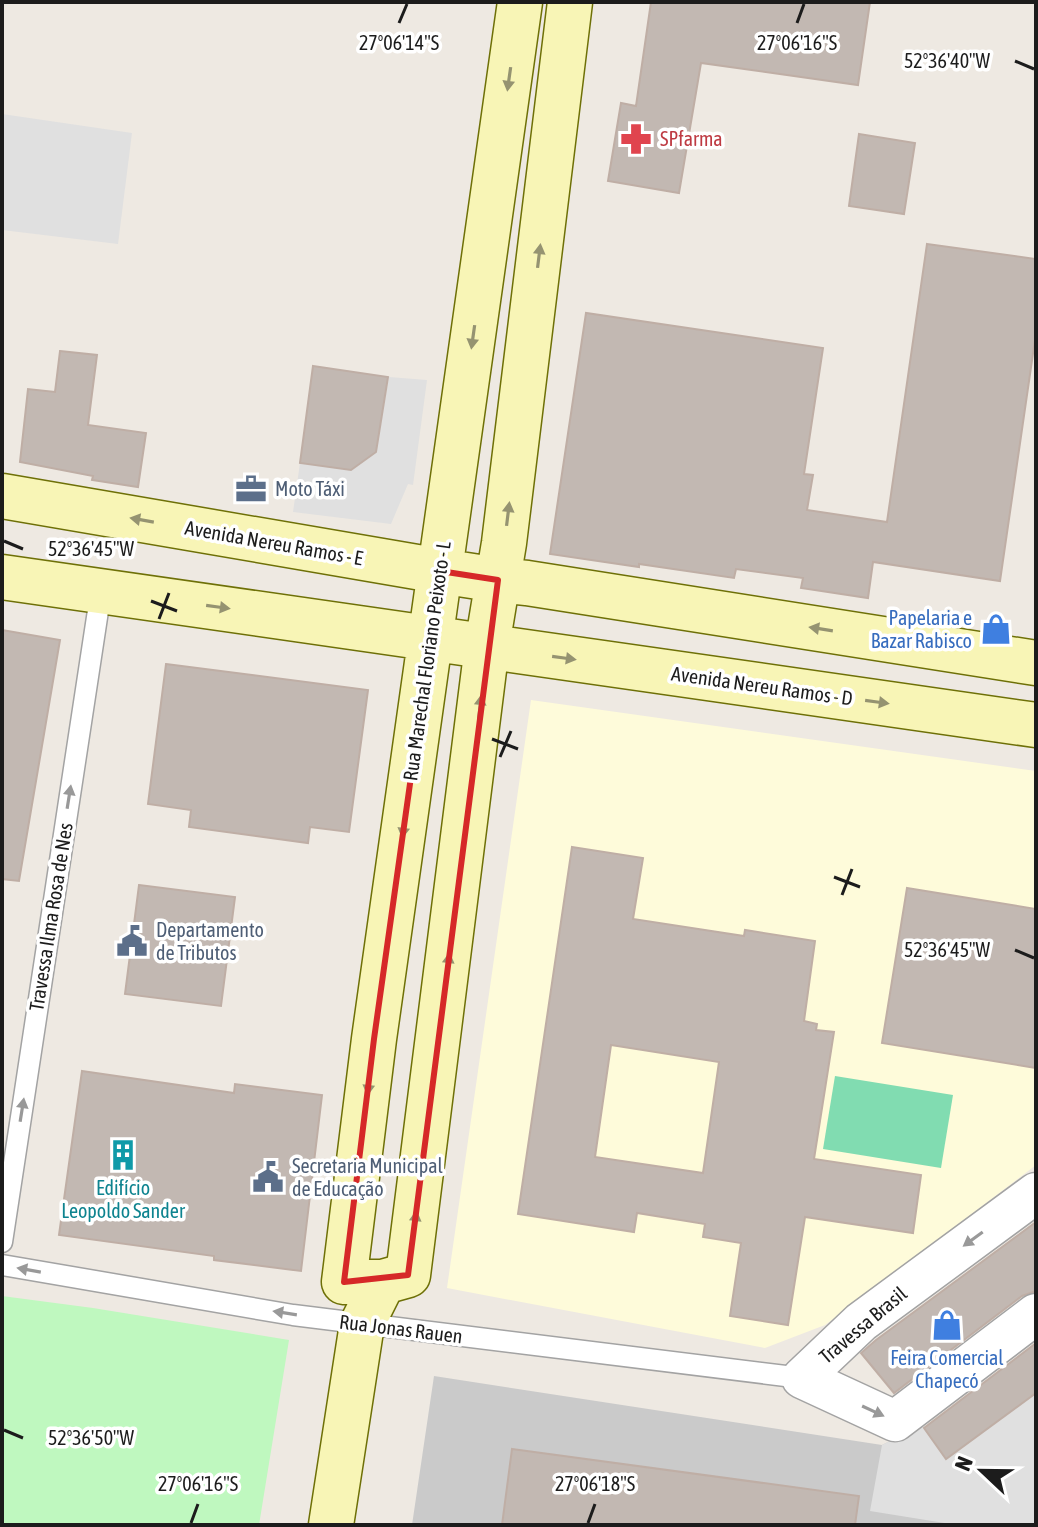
<svg xmlns="http://www.w3.org/2000/svg" width="1038" height="1527" font-family="'Asap Condensed',sans-serif">
<rect width="100%" height="100%" fill="#eee9e2"/>
<path fill="#fefbda" d="M 531,700 L 1036,771 L 1036,1165 L 825,1325 L 765,1348 L 447,1288 Z"/>
<path fill="#cacaca" d="M 434,1376 L 882,1445 L 922,1425 L 946,1459 L 1036,1393 L 1036,1525 L 412,1525 Z"/>
<path fill="#bff8bf" d="M 2,1296 L 93,1308 L 289,1340 L 259,1525 L 2,1525 Z"/>
<path fill="#81dcb1" d="M 835,1076 L 953,1095 L 941,1168 L 823,1149 Z"/>
<path fill="#e0e0e0" d="M 2,114 L 132,133 L 118,244 L 2,230 Z
M 389,377 L 427,380 L 413,485 L 408,484 L 391,524 L 293,512 L 300,463 L 351,469 L 376,452 Z
M 1036,1393 L 1036,1525 L 957,1525 L 870,1511 L 882,1445 L 922,1425 L 947,1459 Z"/>
<path fill="#c2b8b2" stroke="#bfaea5" stroke-width="2" fill-rule="evenodd" d="M 651,2 L 870,2 L 858,85 L 701,63 L 679,193 L 608,181 L 621,103 L 636,106 Z
M 859,134 L 915,143 L 904,214 L 849,206 Z
M 927,244 L 1036,259 L 1036,333 L 1000,581 L 873,562 L 868,598 L 801,588 L 803,578 L 736,569 L 734,578 L 639,564 L 639,567 L 550,554 L 586,313 L 823,348 L 804,474 L 813,475 L 807,510 L 887,522 Z
M 60,351 L 97,355 L 88,425 L 146,433 L 138,487 L 92,480 L 93,476 L 20,462 L 28,389 L 55,392 Z
M 313,366 L 388,377 L 376,452 L 351,470 L 300,463 Z
M 2,630 L 60,640 L 19,881 L 2,879 Z
M 166,664 L 368,690 L 349,832 L 310,827 L 308,843 L 189,827 L 191,810 L 148,804 Z
M 572,847 L 643,858 L 633,919 L 744,936 L 745,930 L 815,941 L 804,1021 L 817,1024 L 816,1030 L 834,1032 L 814,1159 L 921,1175 L 913,1233 L 805,1217 L 788,1325 L 730,1316 L 741,1243 L 703,1237 L 705,1224 L 637,1213 L 634,1232 L 518,1214 ZM 611,1045 L 719,1062 L 703,1173 L 595,1157 Z
M 139,885 L 235,897 L 221,1006 L 125,994 Z
M 907,888 L 1036,909 L 1036,1068 L 882,1043 Z
M 82,1071 L 234,1093 L 235,1084 L 322,1095 L 301,1271 L 214,1260 L 214,1256 L 59,1235 Z
M 1036,1222 L 1036,1291 L 1022,1296 L 894,1393 L 861,1353 L 876,1340 Z
M 1036,1343 L 1036,1393 L 946,1459 L 924,1428 Z
M 512,1449 L 859,1496 L 855,1525 L 502,1525 Z"/>
<g fill="none" stroke-linecap="round" stroke-linejoin="round">
<defs>
<path id="lane" d="M 2,1242 L 101,591
M 2,1265 L 293,1315 L 802,1378"/>
<path id="street" d="M 1036,1193 L 861,1322 L 802,1378 L 895,1421 L 1036,1314"/>
<path id="secondary" d="M 520,2 L 374,1039 L 344,1282 L 383,1282 L 408,1275 L 487,646 L 504,543 L 570,2
M 2,496 L 440,571 L 498,580 L 527,583 L 1036,663
M 2,577 L 1036,725
M 331,1525 L 362,1324 L 383,1282"/>
</defs>
<use href="#lane" stroke="#a3a3a3" stroke-width="23"/>
<use href="#street" stroke="#a3a3a3" stroke-width="43"/>
<use href="#secondary" stroke="#6e7007" stroke-width="47"/>
<use href="#lane" stroke="#fff" stroke-width="20"/>
<use href="#street" stroke="#fff" stroke-width="40"/>
<use href="#secondary" stroke="#f8f5b6" stroke-width="44"/>
</g>
<defs><path id="oneway-solid" d="M-6-.8H1V-3.2L6.5 0L1 3.2V.8H-6Z" transform="scale(2)"/></defs>
<g fill="#959371">
<use href="#oneway-solid" transform="translate(509 79) rotate(98)"/>
<use href="#oneway-solid" transform="translate(539 256) rotate(-83)"/>
<use href="#oneway-solid" transform="translate(473 337) rotate(98)"/>
<use href="#oneway-solid" transform="translate(508 514) rotate(-83)"/>
<use href="#oneway-solid" transform="translate(142 520) rotate(-170)"/>
<use href="#oneway-solid" transform="translate(218 607) rotate(8)"/>
<use href="#oneway-solid" transform="translate(821 629) rotate(-171)"/>
<use href="#oneway-solid" transform="translate(564 658) rotate(8)"/>
<use href="#oneway-solid" transform="translate(877 702) rotate(8)"/>
<use href="#oneway-solid" transform="translate(480 707) rotate(-83)"/>
<use href="#oneway-solid" transform="translate(404 826) rotate(98)"/>
<use href="#oneway-solid" transform="translate(448 965) rotate(-83)"/>
<use href="#oneway-solid" transform="translate(369 1083) rotate(97)"/>
<use href="#oneway-solid" transform="translate(415 1223) rotate(-83)"/>
</g>
<g fill="#999">
<use href="#oneway-solid" transform="translate(69 797) rotate(-81)"/>
<use href="#oneway-solid" transform="translate(22 1110) rotate(-81)"/>
<use href="#oneway-solid" transform="translate(973 1239) rotate(144)"/>
<use href="#oneway-solid" transform="translate(29 1270) rotate(-170)"/>
<use href="#oneway-solid" transform="translate(285 1313) rotate(-171)"/>
<use href="#oneway-solid" transform="translate(873 1411) rotate(25)"/>
</g>
<path fill="none" stroke="#d62828" stroke-width="6" stroke-linejoin="round" d="M 440,571 L 498,580 L 408,1275 L 344,1282 L 374,1039 Z"/>
<path fill="none" stroke="#1c1c1c" stroke-width="3" d="M 399,23 L 407,4M 797,23 L 804,4M 1015,61 L 1034,69M 4,541 L 23,549M 151,601 L 177,611M 159,619 L 169,593M 492,739 L 518,749M 500,757 L 511,731M 834,877 L 860,887M 842,895 L 852,869M 1015,950 L 1034,958M 4,1430 L 23,1438M 191,1523 L 198,1504M 588,1523 L 595,1504"/>
<defs>
<symbol id="pharmacy-bare" viewBox="-9 -9 18 18"><path d="M-2-6h4v4h4v4h-4v4h-4v-4h-4v-4h4Z" fill="#e0444e" stroke="#fff" stroke-width="2.5" paint-order="stroke"/></symbol>
<symbol id="office-bare" viewBox="-9 -9 18 18"><path d="M-6-3h4V-5.5h4V-3h4V5H-6ZM-1-4.5V-3h2v-1.5ZM-6 0V1H6V0Z" fill="#5c6f8a" stroke="#fff" stroke-width="2.5" paint-order="stroke"/></symbol>
<symbol id="shop-bare" viewBox="-9 -9 18 18"><path d="M-5-2.5h2.3a2.7 3.5 0 0 1 5.4 0H5L5.5 6h-11ZM-1.5-2.5h3a1.5 2.3 0 0 0-3 0Z" fill="#3f7fe0" stroke="#fff" stroke-width="2.5" paint-order="stroke"/></symbol>
<symbol id="civic-bare" viewBox="-9 -9 18 18"><path d="M-.6-6.5H3V-4.5H.6V-3L4-1V1h2V6H-6V1h2V-1L-.6-3ZM-1.2 2.5V6h2.4V2.5Z" fill="#5c6f8a" stroke="#fff" stroke-width="2.5" paint-order="stroke"/></symbol>
<symbol id="building-bare" viewBox="-9 -9 18 18"><path d="M-4-6H4V6H1V3H-1V6H-4ZM-2.5-4.3h1.7v1.8h-1.7ZM.8-4.3h1.7v1.8H.8ZM-2.5-1h1.7V.8h-1.7ZM.8-1h1.7V.8H.8Z" fill="#0f9aa8" stroke="#fff" stroke-width="2.5" paint-order="stroke"/></symbol>
</defs>
<g fill-rule="evenodd">
<use href="#pharmacy-bare" x="614" y="117" width="44" height="44"/>
<use href="#office-bare" x="229" y="467" width="44" height="44"/>
<use href="#shop-bare" x="974" y="607" width="44" height="44"/>
<use href="#civic-bare" x="110" y="919" width="44" height="44"/>
<use href="#building-bare" x="101" y="1133" width="44" height="44"/>
<use href="#civic-bare" x="246" y="1155" width="44" height="44"/>
<use href="#shop-bare" x="925" y="1303" width="44" height="44"/>
</g>
<g text-anchor="middle" stroke-width="7" stroke-linejoin="round" paint-order="stroke">
<g font-size="20" fill="#be3a42" stroke="#fff" text-anchor="start">
<text x="660" y="146">SPfarma</text>
</g>
<g font-size="20" fill="#4e5e75" stroke="#fff" text-anchor="start">
<text x="275" y="496">Moto Táxi</text>
<text x="156" y="937">Departamento<tspan x="156" dy="23">de Tributos</tspan></text>
<text x="292" y="1173">Secretaria Municipal<tspan x="292" dy="23">de Educação</tspan></text>
</g>
<g font-size="20" fill="#1c1c1c" stroke="#fff">
<text transform="translate(274 543) rotate(10)" y="7">Avenida Nereu Ramos - E</text>
<text transform="translate(427 661) rotate(-82)" y="7">Rua Marechal Floriano Peixoto - L</text>
<text transform="translate(762 686) rotate(8)" y="7">Avenida Nereu Ramos - D</text>
<text transform="translate(51 917) rotate(-81)" y="7">Travessa Ilma Rosa de Nes</text>
<text transform="translate(863 1325) rotate(-40)" y="7">Travessa Brasil</text>
<text transform="translate(401 1329) rotate(7)" y="7">Rua Jonas Rauen</text>
</g>
<g font-size="20" fill="#366cbe" stroke="#fff" text-anchor="end">
<text x="972" y="625">Papelaria e<tspan x="972" dy="23">Bazar Rabisco</tspan></text>
<text x="947" y="1365" text-anchor="middle">Feira Comercial<tspan x="947" dy="23">Chapecó</tspan></text>
</g>
<g font-size="20" fill="#0d838f" stroke="#fff">
<text x="123" y="1195">Edifício<tspan x="123" dy="23">Leopoldo Sander</tspan></text>
</g>
</g>
<g font-size="20" text-anchor="middle" fill="#1c1c1c" stroke="#fff" stroke-width="7" stroke-linejoin="round" paint-order="stroke">
<text x="797" y="50">27°06'16"S</text>
<text x="399" y="50">27°06'14"S</text>
<text x="947" y="68">52°36'40"W</text>
<text x="91" y="556">52°36'45"W</text>
<text x="947" y="957">52°36'45"W</text>
<text x="91" y="1445">52°36'50"W</text>
<text x="198" y="1491">27°06'16"S</text>
<text x="595" y="1491">27°06'18"S</text>
</g>
<rect width="1038" height="1527" fill="none" stroke="#1c1c1c" stroke-width="8"/>
<g transform="translate(982 1471) rotate(292)" stroke="#ffffff" stroke-width="6" paint-order="stroke">
<path d="M0-6L14 30L0 20L-14 30Z" fill="#1c1c1c"/>
<text y="-12" font-size="22" font-weight="bold" text-anchor="middle" fill="#1c1c1c">N</text>
</g>
</svg>
